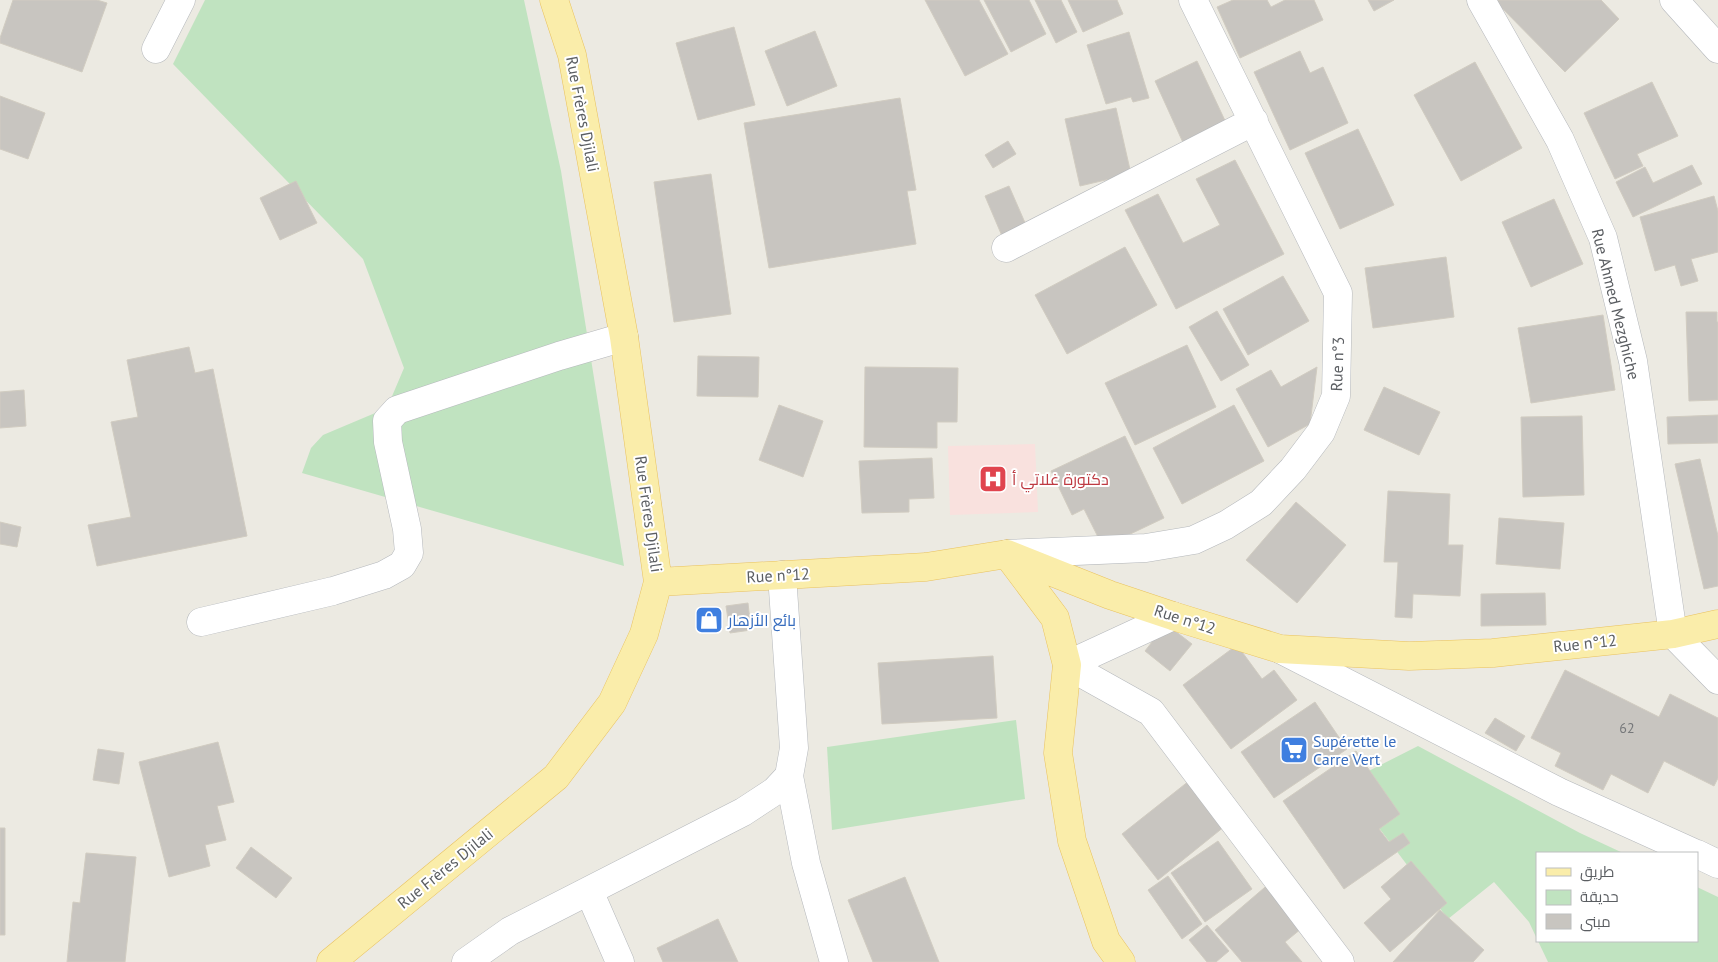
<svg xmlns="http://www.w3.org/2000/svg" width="1718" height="962" font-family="'PT Sans',Cairo,sans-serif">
<rect width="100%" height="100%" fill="#eceae2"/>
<path fill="#f9e1de" d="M 1035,444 L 1038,512 L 950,515 L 948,446 Z"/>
<path fill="#c0e3c0" d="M 205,0 L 524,0 L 561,171 L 624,566 L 302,473 L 311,448 L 323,435 L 387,408 L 404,368 L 363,259 L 173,64 Z
M 1016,720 L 1025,799 L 832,830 L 827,747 Z
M 1418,746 L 1580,833 L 1623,853 L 1537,853 L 1537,939 L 1529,922 L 1494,882 L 1448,919 L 1345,783 Z
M 1697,887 L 1718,897 L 1718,962 L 1548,962 L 1538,941 L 1697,941 Z"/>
<path fill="#c8c5c0" stroke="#d1ccc1" d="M 13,0 L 97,0 L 107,3 L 82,72 L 0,43 L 0,38 Z
M 925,0 L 979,0 L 1008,54 L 965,76 Z
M 984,0 L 1029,0 L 1046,34 L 1011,52 Z
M 1035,0 L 1061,0 L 1077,32 L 1056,43 Z
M 1068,0 L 1117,0 L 1123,14 L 1083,32 Z
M 1233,0 L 1267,0 L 1271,7 L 1285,0 L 1314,0 L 1323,20 L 1240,58 L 1217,7 Z
M 1368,0 L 1394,0 L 1374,11 Z
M 1494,0 L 1601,0 L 1619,19 L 1565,72 Z
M 734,27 L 755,105 L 698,120 L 676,43 Z
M 815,31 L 837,86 L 787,106 L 765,51 Z
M 1129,32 L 1149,98 L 1133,102 L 1131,97 L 1106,104 L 1087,45 Z
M 1300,51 L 1310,73 L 1323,67 L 1348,123 L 1290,150 L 1254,72 Z
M 1197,61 L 1228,127 L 1185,147 L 1155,81 Z
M 1475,62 L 1522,148 L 1461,181 L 1414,95 Z
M 1652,82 L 1678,136 L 1637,154 L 1643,166 L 1615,179 L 1584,113 Z
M 0,96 L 45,113 L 28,159 L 0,149 Z
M 900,98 L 916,190 L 907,191 L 916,244 L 769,268 L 744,123 Z
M 1116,108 L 1131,174 L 1080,186 L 1065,119 Z
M 1358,129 L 1394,205 L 1340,229 L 1305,153 Z
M 1008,141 L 1016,154 L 993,168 L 985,155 Z
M 1235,160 L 1284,254 L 1176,309 L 1125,210 L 1158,194 L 1183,243 L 1220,225 L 1196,179 Z
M 1692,165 L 1702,184 L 1633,217 L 1616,182 L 1645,167 L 1653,183 Z
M 711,174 L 731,314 L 674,322 L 654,182 Z
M 296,181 L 317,223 L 280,240 L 260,198 Z
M 1009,186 L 1026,225 L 1002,236 L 985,196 Z
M 1714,196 L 1718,211 L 1718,252 L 1691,259 L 1698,281 L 1681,286 L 1675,265 L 1655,271 L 1640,217 Z
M 1554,199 L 1583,264 L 1531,287 L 1502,222 Z
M 1125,247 L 1157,305 L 1067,354 L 1035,295 Z
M 1446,257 L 1454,317 L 1373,328 L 1365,268 Z
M 1283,276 L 1309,321 L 1248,355 L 1223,309 Z
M 1217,311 L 1249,365 L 1221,381 L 1189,327 Z
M 1686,312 L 1717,312 L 1717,322 L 1718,322 L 1718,400 L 1689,401 Z
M 1603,315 L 1615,390 L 1531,403 L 1518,328 Z
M 1187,345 L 1216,407 L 1135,445 L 1105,383 Z
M 189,347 L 195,373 L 213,369 L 247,536 L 97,566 L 88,525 L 131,517 L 111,422 L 138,417 L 127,360 Z
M 698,356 L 759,357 L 758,397 L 697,396 Z
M 865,367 L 958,368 L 957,422 L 937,422 L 937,448 L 864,447 Z
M 1317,367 L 1310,424 L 1268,447 L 1236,389 L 1271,370 L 1281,387 Z
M 1384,387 L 1440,412 L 1419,455 L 1364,430 Z
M 24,390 L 26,426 L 0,428 L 0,392 Z
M 779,405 L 823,421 L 803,477 L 759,460 Z
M 1234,405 L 1264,461 L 1182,504 L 1153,448 Z
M 1718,415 L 1718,443 L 1668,444 L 1667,417 Z
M 1582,416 L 1584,495 L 1523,497 L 1521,417 Z
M 1125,436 L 1164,518 L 1103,547 L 1084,509 L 1072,515 L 1051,471 Z
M 932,458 L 934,498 L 909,499 L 909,512 L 862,513 L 859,461 Z
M 1700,459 L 1718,536 L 1718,586 L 1704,589 L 1675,464 Z
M 1388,491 L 1450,494 L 1448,545 L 1463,545 L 1460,596 L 1413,594 L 1412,618 L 1395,617 L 1398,562 L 1384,562 Z
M 1296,502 L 1346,545 L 1297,603 L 1246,560 Z
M 1499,518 L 1564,523 L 1560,569 L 1496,564 Z
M 0,522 L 21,527 L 17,547 L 0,544 Z
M 1545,593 L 1546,625 L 1481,626 L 1481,594 Z
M 748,603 L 751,630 L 730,633 L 726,606 Z
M 1166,624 L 1192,644 L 1170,671 L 1145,651 Z
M 1237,645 L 1262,679 L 1274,670 L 1297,700 L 1231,749 L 1183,685 Z
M 993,656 L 997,718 L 882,724 L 878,663 Z
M 1565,670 L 1659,717 L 1670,694 L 1718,718 L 1718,778 L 1714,786 L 1664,761 L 1648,793 L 1611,774 L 1603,790 L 1555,766 L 1561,753 L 1531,738 Z
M 1315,702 L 1347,749 L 1274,798 L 1241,752 Z
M 1495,718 L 1525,736 L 1516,751 L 1485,733 Z
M 218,742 L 234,802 L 217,806 L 226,840 L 205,845 L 210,866 L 169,877 L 139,762 Z
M 98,749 L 124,753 L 119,784 L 93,780 Z
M 1356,751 L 1400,814 L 1379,829 L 1389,842 L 1403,833 L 1410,843 L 1344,889 L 1283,801 Z
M 1194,777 L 1230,822 L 1158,880 L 1122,834 Z
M 0,828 L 5,828 L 5,935 L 0,935 Z
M 1218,841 L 1252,889 L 1205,922 L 1171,873 Z
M 251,847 L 292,878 L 276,898 L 236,868 Z
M 86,853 L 136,857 L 125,962 L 67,962 L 73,902 L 80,903 Z
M 1411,861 L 1447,903 L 1390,952 L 1364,923 L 1391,899 L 1381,887 Z
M 1168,876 L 1202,924 L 1182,939 L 1148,890 Z
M 905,877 L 939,962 L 873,962 L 848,900 Z
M 1271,882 L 1307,924 L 1285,942 L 1302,962 L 1242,962 L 1215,930 Z
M 1440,910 L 1484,950 L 1473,962 L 1393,962 Z
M 718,919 L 738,962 L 663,962 L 657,948 Z
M 1207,925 L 1229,951 L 1216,962 L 1207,962 L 1189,940 Z"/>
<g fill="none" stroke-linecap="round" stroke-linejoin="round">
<defs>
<path id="minor" d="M 1481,0 L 1560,140 L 1603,238 L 1633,361 L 1673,634 L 1718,680
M 1674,0 L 1718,49
M 156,49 L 181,0
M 1006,248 L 1254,121
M 1007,554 L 1146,548 L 1194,540 L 1226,525 L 1261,503 L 1293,469 L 1321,432 L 1336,396 L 1338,293 L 1193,0
M 782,575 L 794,748 L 789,776 L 806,863 L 834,962
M 201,622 L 333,591 L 384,575 L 402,565 L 409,553 L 407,529 L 388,442 L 387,421 L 397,410 L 559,356 L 624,337
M 1280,649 L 1559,792 L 1694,853
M 1067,665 L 1151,712 L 1340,962
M 1067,665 L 1173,616
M 1697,854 L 1718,864
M 589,891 L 620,962
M 466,962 L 510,931 L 743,812 L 775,791 L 789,776"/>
<path id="major" d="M 1007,554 L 1055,618 L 1067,665 L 1058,753 L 1072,841 L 1106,941 L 1121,962
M 658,582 L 926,567 L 1007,554 L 1110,595 L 1173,616 L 1280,649 L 1409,656 L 1493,653 L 1673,634 L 1718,624
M 331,962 L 556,777 L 612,703 L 644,634 L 658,582 L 624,337 L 572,55 L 554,0"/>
</defs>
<use href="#minor" stroke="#b5b8bc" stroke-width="29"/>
<use href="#major" stroke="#e9c25f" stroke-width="29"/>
<use href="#minor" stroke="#fff" stroke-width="28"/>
<use href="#major" stroke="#faedaa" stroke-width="28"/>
</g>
<defs>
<symbol id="hospital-square" viewBox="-11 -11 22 22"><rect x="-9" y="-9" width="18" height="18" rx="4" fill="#e0444e" stroke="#fff"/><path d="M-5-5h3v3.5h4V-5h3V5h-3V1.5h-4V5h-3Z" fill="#fff"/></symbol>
<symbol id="shop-square" viewBox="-11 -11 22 22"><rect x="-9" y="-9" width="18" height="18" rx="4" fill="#3f7fe0" stroke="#fff"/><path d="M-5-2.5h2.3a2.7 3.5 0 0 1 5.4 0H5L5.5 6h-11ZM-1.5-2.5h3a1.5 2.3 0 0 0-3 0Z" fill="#fff"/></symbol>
<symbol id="supermarket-square" viewBox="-11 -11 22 22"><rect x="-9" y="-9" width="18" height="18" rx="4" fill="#3f7fe0" stroke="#fff"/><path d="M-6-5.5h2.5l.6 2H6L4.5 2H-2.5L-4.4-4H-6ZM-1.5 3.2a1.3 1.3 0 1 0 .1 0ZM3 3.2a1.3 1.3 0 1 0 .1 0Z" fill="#fff"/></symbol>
</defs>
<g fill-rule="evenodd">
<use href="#hospital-square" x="977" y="463" width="32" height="32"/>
<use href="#shop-square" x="693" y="604" width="32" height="32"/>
<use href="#supermarket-square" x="1278" y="734" width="32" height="32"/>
</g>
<g text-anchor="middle" stroke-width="4" stroke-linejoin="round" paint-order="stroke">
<g font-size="14" fill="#76787a">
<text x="1627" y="733">62</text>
</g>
<g font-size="16" fill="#5b5e62" stroke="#fff">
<text transform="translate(583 114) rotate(79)" y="6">Rue Frères Djilali</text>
<text transform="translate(1616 304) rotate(76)" y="6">Rue Ahmed Mezghiche</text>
<text transform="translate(1337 364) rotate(-88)" y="6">Rue n°3</text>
<text transform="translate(649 514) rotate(82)" y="6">Rue Frères Djilali</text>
<text transform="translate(778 575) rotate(-3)" y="6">Rue n°12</text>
<text transform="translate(1185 619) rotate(18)" y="6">Rue n°12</text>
<text transform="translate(1585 643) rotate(-6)" y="6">Rue n°12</text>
<text transform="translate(445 868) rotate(-39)" y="6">Rue Frères Djilali</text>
</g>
<g font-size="16" fill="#be3a42" stroke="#fff" text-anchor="start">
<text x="1012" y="485">دكتورة غلاتي أ</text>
</g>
<g font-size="16" fill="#366cbe" stroke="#fff" text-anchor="start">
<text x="728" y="626">بائع الأزهار</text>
<text x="1313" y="747">Supérette le<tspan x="1313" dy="18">Carre Vert</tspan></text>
</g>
</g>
<rect x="1536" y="852" width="162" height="90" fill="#ffffff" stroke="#bdbfc0"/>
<rect x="1546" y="868" width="25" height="8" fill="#faedaa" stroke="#bdbfc0"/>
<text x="1580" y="877" font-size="15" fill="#5b5e62">طريق</text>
<rect x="1546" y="890" width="25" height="15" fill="#c0e3c0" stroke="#bdbfc0"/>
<text x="1580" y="902" font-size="15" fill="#5b5e62">حديقة</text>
<rect x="1546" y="914" width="25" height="15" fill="#c8c5c0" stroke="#bdbfc0"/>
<text x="1580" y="927" font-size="15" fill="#5b5e62">مبنى</text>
</svg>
